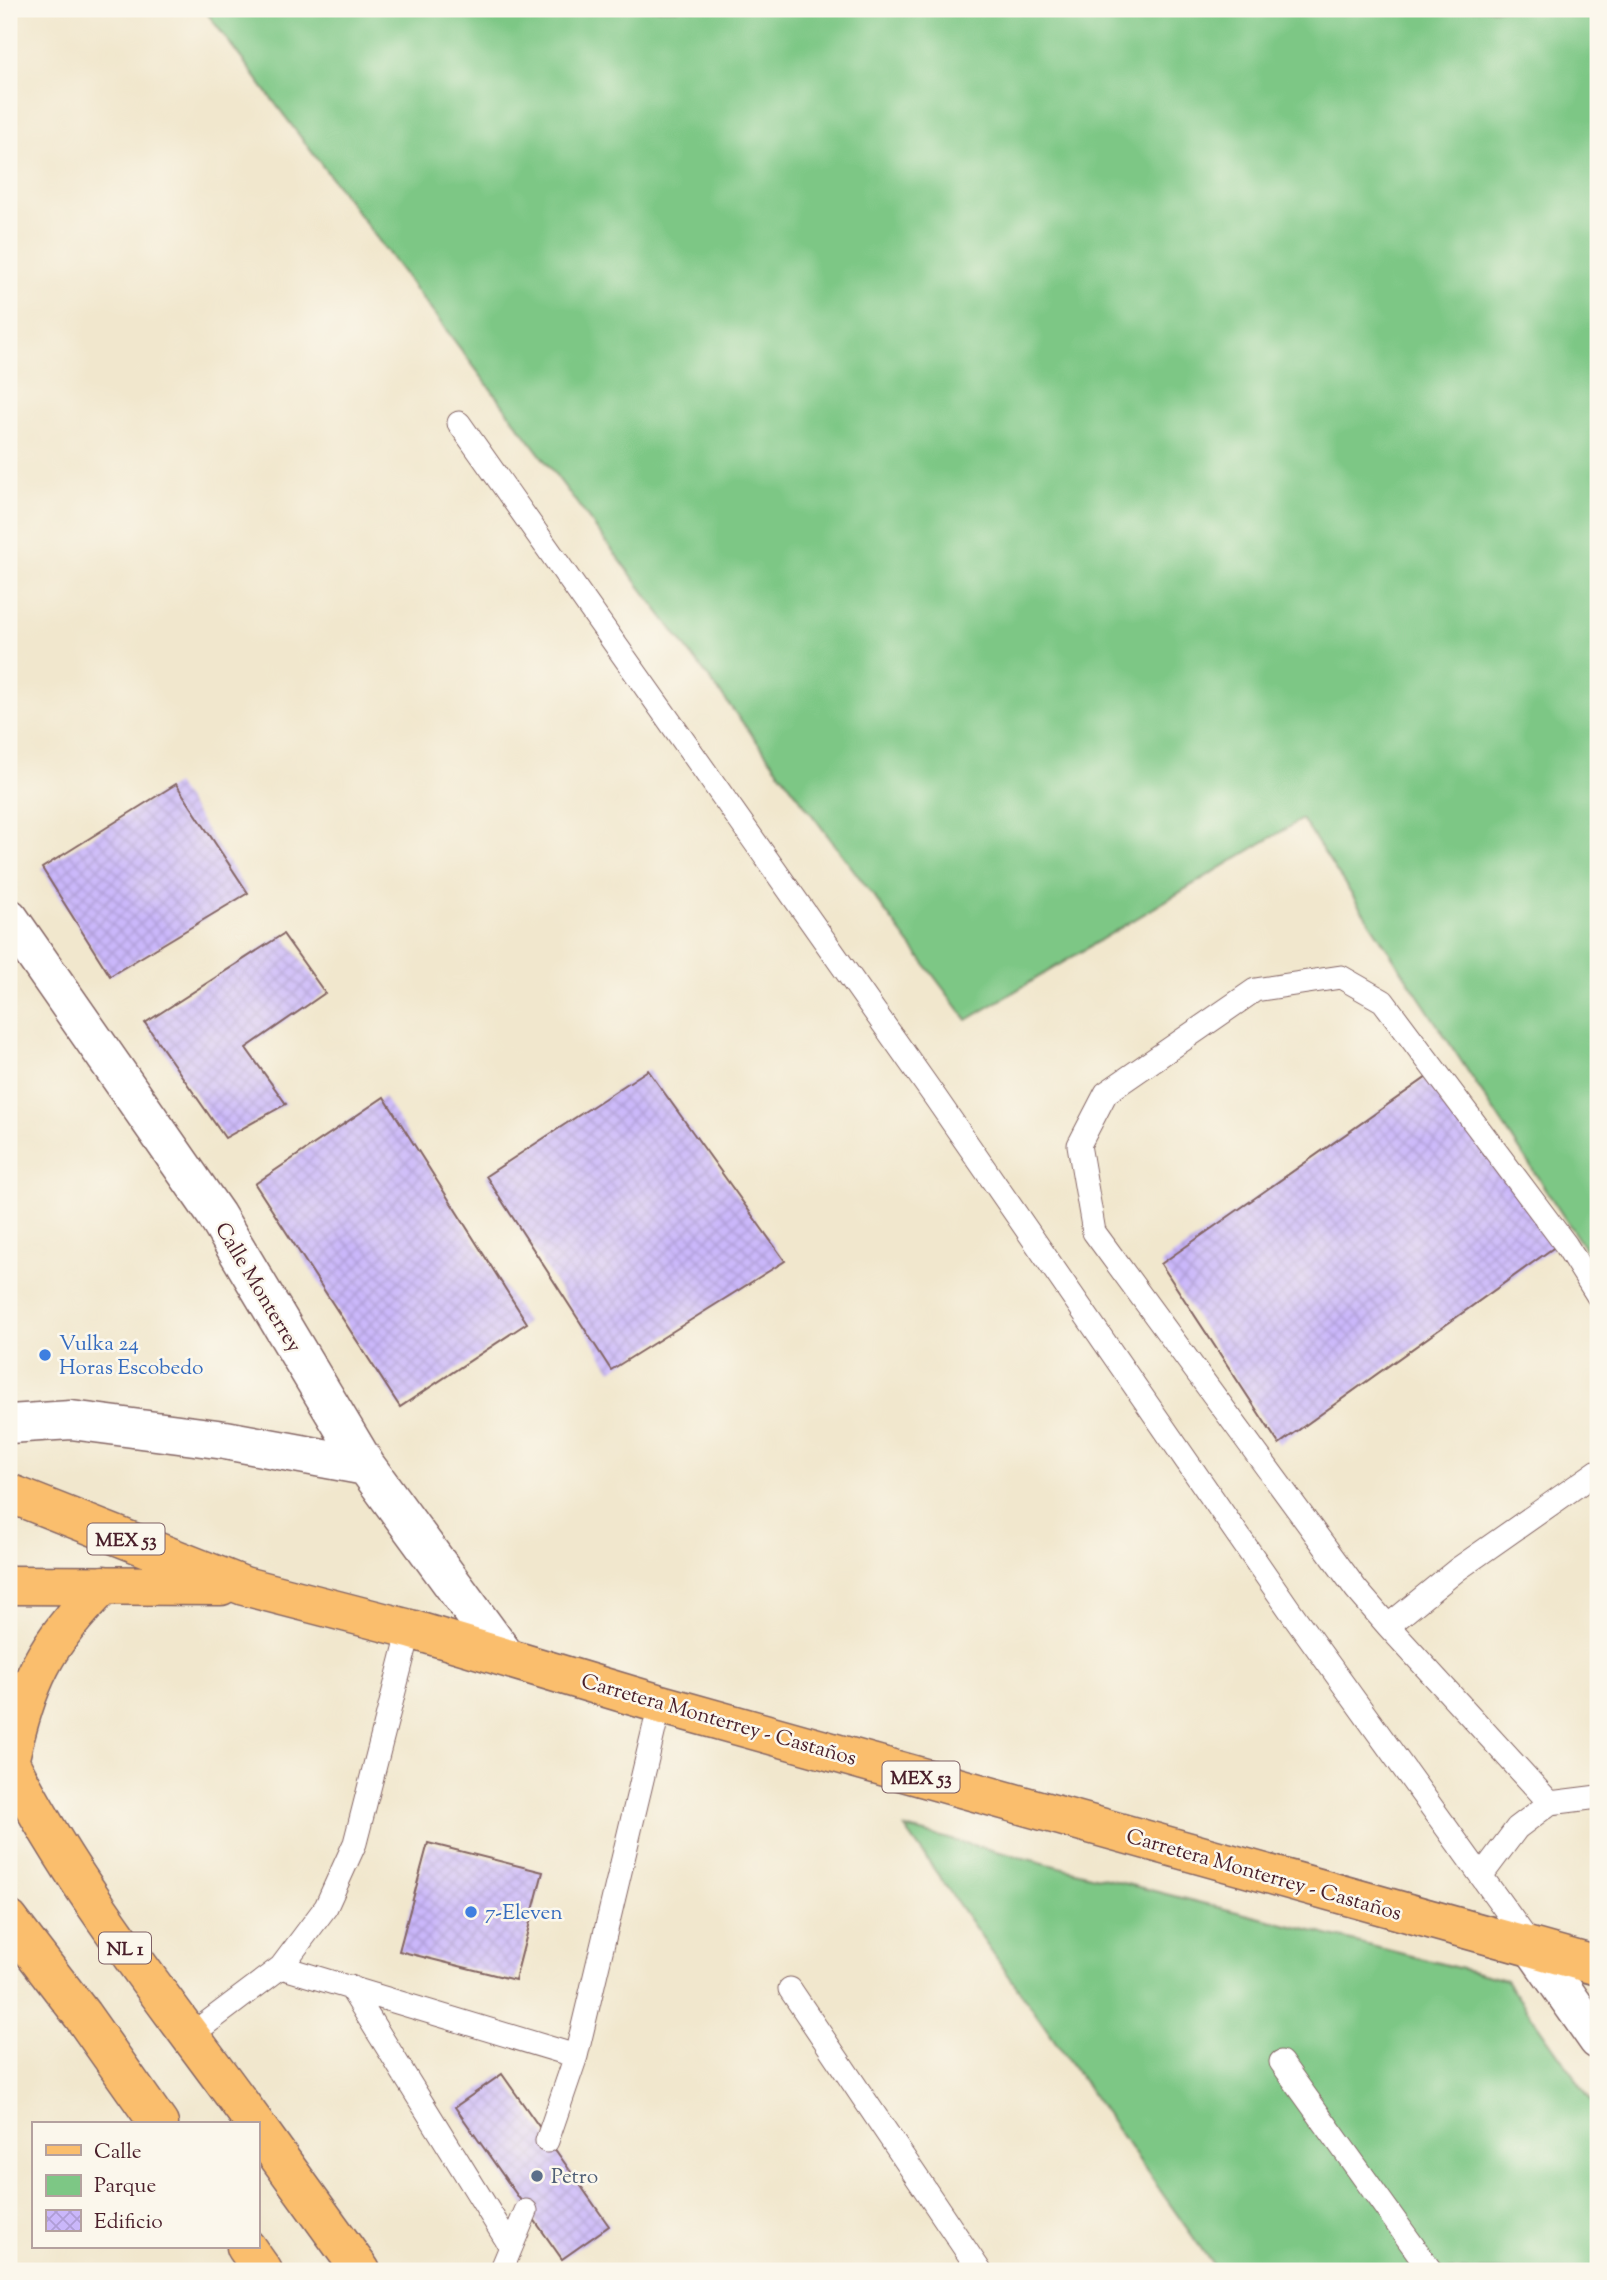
<svg xmlns="http://www.w3.org/2000/svg" width="1607" height="2280" font-family="'Sorts Mill Goudy',serif">
<defs>
<pattern id="building-cross-hatch" width="8" height="8" patternUnits="userSpaceOnUse" patternTransform="scale(1.75)"><rect width="8" height="8" fill="#cab7fa"/><path d="M0 0l8 8M0 8l8-8" fill="none" stroke="#af9dd6"/></pattern>
</defs>
<rect width="100%" height="100%" fill="#fbf7ec"/>
<filter id="ink" filterUnits="userSpaceOnUse"><feTurbulence type="fractalNoise" baseFrequency=".0143" numOctaves="2"/><feDisplacementMap in="SourceGraphic" scale="14" xChannelSelector="R" yChannelSelector="G"/><feConvolveMatrix kernelMatrix="1 2 1 2 8 2 1 2 1" color-interpolation-filters="sRGB"/></filter>
<filter id="wash" filterUnits="userSpaceOnUse"><feTurbulence type="fractalNoise" baseFrequency=".00686" numOctaves="4" result="noise"/><feDisplacementMap in="SourceGraphic" scale="28" xChannelSelector="R" yChannelSelector="G"/><feGaussianBlur stdDeviation="1.57" result="paint"/><feColorMatrix in="noise" values="0 0 0 0 0 0 0 0 0 0 0 0 0 0 0 0 0 1.4 0 .05"/><feComposite in="paint" operator="in"/></filter>
<g filter="url(#wash)">
<rect width="100%" height="100%" fill="#f1e7cd"/>
<path fill="#7dc785" stroke="#647358" stroke-width="2" d="M 204,9 L 1598,9 L 1598,1269 L 1302,819 L 967,1020 Z
M 905,1828 L 1506,1980 L 1598,2110 L 1598,2271 L 1217,2271 Z"/>
<g id="blocks">
<path fill="url(#building-cross-hatch)" d="M 176,784 L 248,893 L 110,976 L 42,868 Z
M 283,934 L 325,993 L 246,1048 L 286,1104 L 225,1138 L 145,1023 Z
M 648,1070 L 785,1261 L 611,1370 L 486,1176 Z
M 1430,1075 L 1556,1246 L 1279,1444 L 1161,1264 Z
M 384,1097 L 527,1323 L 400,1407 L 255,1184 Z
M 428,1843 L 543,1872 L 515,1980 L 399,1951 Z
M 502,2074 L 609,2226 L 562,2259 L 455,2107 Z"/>
</g>
</g>
<g filter="url(#ink)">
<use href="#blocks" fill-opacity="0" stroke="#846564" stroke-width="2"/>
<g fill="none" stroke-linecap="round" stroke-linejoin="round">
<defs>
<path id="lane" d="M 459,423 L 935,1097 L 1289,1609 L 1533,1948
M 1388,1626 L 1356,1589 L 1094,1232 L 1079,1145 L 1106,1093 L 1255,990 L 1341,977 L 1383,1001 L 1566,1245 L 1598,1296
M 1550,1803 L 1388,1626 L 1458,1569 L 1598,1471
M 1481,1876 L 1517,1828 L 1550,1803 L 1598,1797
M 281,1967 L 576,2056
M 350,1987 L 511,2247
M 790,1989 L 980,2271
M 191,2035 L 281,1967 L 326,1907 L 355,1843 L 410,1629
M 1281,2062 L 1431,2271
M 547,2141 L 576,2056 L 660,1704
M 501,2271 L 526,2211"/>
<path id="street" d="M 9,918 L 216,1215 L 366,1466 L 506,1657
M 9,1424 L 71,1420 L 225,1440 L 366,1466
M 1534,1949 L 1598,2040"/>
<path id="primary" d="M 9,1493 L 244,1586 L 410,1629 L 660,1704 L 1598,1966
M 9,1585 L 221,1586
M 9,1761 C 76,1892 169,2005 255,2124
M 9,1762 C 28,1680 43,1645 104,1585
M 9,1920 L 82,2015 L 159,2124
M 257,2127 L 361,2271
M 246,2247 L 263,2271"/>
</defs>
<use href="#lane" stroke="#846564" stroke-width="25"/>
<use href="#street" stroke="#846564" stroke-width="41"/>
<use href="#primary" stroke="#846564" stroke-width="41"/>
<use href="#lane" stroke="#fff" stroke-width="23"/>
<use href="#street" stroke="#fff" stroke-width="38"/>
<use href="#primary" stroke="#fabe6d" stroke-width="38"/>
</g>
</g>
<g fill="#3f7fe0" stroke="#fbf7ec" stroke-width="2.5">
<circle cx="45" cy="1355" r="7"/>
<circle cx="471" cy="1912" r="7"/>
</g>
<circle fill="#5c6f8a" stroke="#fbf7ec" stroke-width="2.5" cx="537" cy="2176" r="7"/>
<g text-anchor="middle" stroke-width="5" stroke-linejoin="round" paint-order="stroke">
<g fill="#fbf7ec" stroke="#7f6065" stroke-width="2">
<rect x="87.5" y="1523.5" width="77" height="31" rx="5"/>
<rect x="882.5" y="1761.5" width="77" height="31" rx="5"/>
<rect x="99" y="1932.5" width="52" height="31" rx="5"/>
</g>
<g font-size="19" font-weight="bold" fill="#4a1f2b">
<text x="126" y="1546">MEX 53</text>
<text x="921" y="1784">MEX 53</text>
<text x="125" y="1955">NL 1</text>
</g>
<g font-size="21" fill="#4a1f2b" stroke="#fbf7ec">
<text transform="translate(259 1287) rotate(59)" y="7">Calle Monterrey</text>
<text transform="translate(719 1719) rotate(16)" y="7">Carretera Monterrey - Castaños</text>
<text transform="translate(1264 1874) rotate(16)" y="7">Carretera Monterrey - Castaños</text>
</g>
<g font-size="21" fill="#366cbe" stroke="#fbf7ec" text-anchor="start">
<text x="59" y="1350">Vulka 24<tspan x="59" dy="24">Horas Escobedo</tspan></text>
<text x="485" y="1919">7-Eleven</text>
</g>
<g font-size="21" fill="#4e5e75" stroke="#fbf7ec" text-anchor="start">
<text x="551" y="2183">Petro</text>
</g>
</g>
<rect width="1607" height="2280" fill="none" stroke="#fbf7ec" stroke-width="35"/>
<rect x="32" y="2122" width="228" height="126" fill="#fbf7ec" stroke="#b4a19f" stroke-width="2"/>
<rect x="46" y="2145" width="35" height="10" fill="#fabe6d" stroke="#b4a19f" stroke-width="2"/>
<text x="94" y="2158" font-size="21" fill="#4a1f2b">Calle</text>
<rect x="46" y="2175" width="35" height="21" fill="#7dc785" stroke="#b4a19f" stroke-width="2"/>
<text x="94" y="2192" font-size="21" fill="#4a1f2b">Parque</text>
<rect x="46" y="2210" width="35" height="21" fill="url(#building-cross-hatch)" stroke="#b4a19f" stroke-width="2"/>
<text x="94" y="2228" font-size="21" fill="#4a1f2b">Edificio</text>
</svg>
